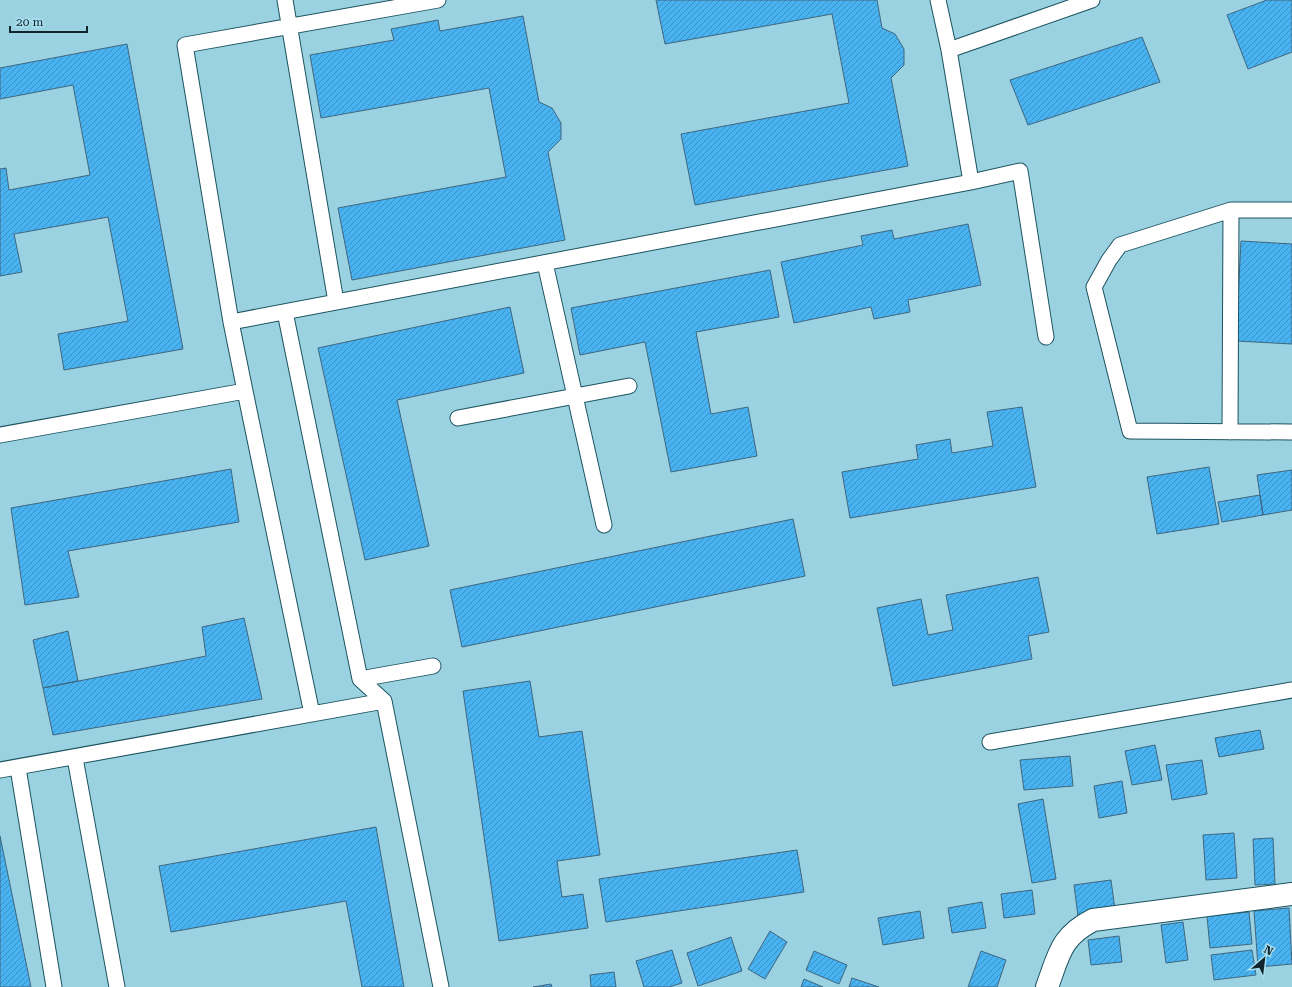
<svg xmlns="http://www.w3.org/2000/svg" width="1292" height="987" font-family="'Roboto Serif',serif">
<defs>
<pattern id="building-hatch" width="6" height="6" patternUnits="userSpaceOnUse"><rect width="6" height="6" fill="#48b3f0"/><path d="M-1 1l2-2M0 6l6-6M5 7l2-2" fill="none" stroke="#3a91c3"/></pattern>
</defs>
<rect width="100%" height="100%" fill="#9bd2e2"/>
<path fill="url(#building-hatch)" stroke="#3f6680" d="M 656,0 L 877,0 L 882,28 L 895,34 L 904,49 L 904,65 L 891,78 L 908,166 L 695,205 L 681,134 L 849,103 L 832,14 L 665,44 Z
M 1267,0 L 1292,0 L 1292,52 L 1248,69 L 1227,15 Z
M 523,16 L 539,102 L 552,108 L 561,123 L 561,139 L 548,152 L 565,240 L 352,280 L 338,208 L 506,177 L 489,88 L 321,118 L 310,55 L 394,40 L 391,29 L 438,20 L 440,31 Z
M 1142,37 L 1160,82 L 1028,125 L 1010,80 Z
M 127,44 L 183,349 L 64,370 L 58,334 L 128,321 L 108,217 L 14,234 L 22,272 L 0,276 L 0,169 L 6,168 L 9,190 L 90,175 L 73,85 L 0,99 L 0,68 Z
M 968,224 L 981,285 L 908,300 L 910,312 L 874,319 L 871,307 L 794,323 L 781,262 L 863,245 L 861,236 L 892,230 L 894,239 Z
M 1241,241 L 1292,244 L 1292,344 L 1236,341 Z
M 770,270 L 779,317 L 696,332 L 711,414 L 748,407 L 757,456 L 671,472 L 645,342 L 580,355 L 571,308 Z
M 510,307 L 524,373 L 397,400 L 429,546 L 365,560 L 318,348 Z
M 1022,407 L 1036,487 L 850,518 L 842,472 L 918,459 L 916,445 L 950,439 L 952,453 L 993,446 L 987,412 Z
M 1209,467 L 1219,524 L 1157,534 L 1147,477 Z
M 231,469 L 239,522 L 68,551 L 79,597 L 25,605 L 11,508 Z
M 1292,470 L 1292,510 L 1263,515 L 1257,475 Z
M 1260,495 L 1263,515 L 1222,522 L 1218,502 Z
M 793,519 L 805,576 L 462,647 L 450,590 Z
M 1038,577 L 1049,632 L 1028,636 L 1032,659 L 893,686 L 877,608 L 921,599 L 928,635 L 953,630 L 946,595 Z
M 244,618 L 262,699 L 53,735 L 43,688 L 206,656 L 202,627 Z
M 68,631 L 78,681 L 43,688 L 33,640 Z
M 530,681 L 539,737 L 582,731 L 600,855 L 557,861 L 562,897 L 583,894 L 588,928 L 499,941 L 463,691 Z
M 1260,730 L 1264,749 L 1219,757 L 1215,738 Z
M 1155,745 L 1162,780 L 1132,785 L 1125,751 Z
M 1070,756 L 1073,786 L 1024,790 L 1020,760 Z
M 1202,760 L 1207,794 L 1172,800 L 1166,765 Z
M 1122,781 L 1127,813 L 1099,818 L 1094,786 Z
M 1043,799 L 1056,879 L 1032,883 L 1018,804 Z
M 376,827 L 404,987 L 362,987 L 346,901 L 171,932 L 159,866 Z
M 1234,833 L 1237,878 L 1206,880 L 1203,835 Z
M 0,836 L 31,987 L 0,987 Z
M 1273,838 L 1275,884 L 1255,885 L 1253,839 Z
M 797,850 L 804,892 L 606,922 L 599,879 Z
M 1111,880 L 1115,910 L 1078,916 L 1074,885 Z
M 1032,890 L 1035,914 L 1004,918 L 1001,894 Z
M 982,902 L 986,928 L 952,933 L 948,908 Z
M 1289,908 L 1292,964 L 1258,967 L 1254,911 Z
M 920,911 L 924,938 L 883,945 L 878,918 Z
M 1249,912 L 1252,944 L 1210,948 L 1207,916 Z
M 1183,922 L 1188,960 L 1166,963 L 1161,925 Z
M 770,931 L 787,942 L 765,979 L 748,969 Z
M 1119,936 L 1122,962 L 1091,965 L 1088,940 Z
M 731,937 L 742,971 L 698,986 L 687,953 Z
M 672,950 L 682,983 L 669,987 L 644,987 L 636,961 Z
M 1252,950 L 1256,975 L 1214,980 L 1211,955 Z
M 814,951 L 847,965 L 839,984 L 806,970 Z
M 981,951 L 1006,960 L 997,987 L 968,987 Z
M 614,972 L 616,987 L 591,987 L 590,975 Z
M 852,978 L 879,987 L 849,987 Z
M 804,979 L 823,987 L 801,987 Z
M 551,984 L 552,987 L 533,987 Z"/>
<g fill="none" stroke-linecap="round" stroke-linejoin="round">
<defs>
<path id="lane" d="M 285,0 L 336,302
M 438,0 L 185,45 L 231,322 L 971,182 L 949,50 L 938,0
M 949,50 L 1092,0
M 971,182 L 1020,171 L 1046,337
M 1292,210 L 1231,210 L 1120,245 L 1109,260 L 1094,287 L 1130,431 L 1292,432
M 545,263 L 604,525
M 231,322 L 245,391
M 458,418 L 629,386
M 1230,432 L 1231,210
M 0,435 L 245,391 L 312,714
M 360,679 L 433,666
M 384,701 L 441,987
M 990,742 L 1292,690
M 75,758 L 117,987
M 18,768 L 54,987
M 0,770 L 384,701 L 360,679 L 285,312"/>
<path id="street" d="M 1047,987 C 1059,955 1060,937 1093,920 L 1292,894"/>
</defs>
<use href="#lane" stroke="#1c5360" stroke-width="17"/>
<use href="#street" stroke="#1c5360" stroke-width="24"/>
<use href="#lane" stroke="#fff" stroke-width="15"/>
<use href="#street" stroke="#fff" stroke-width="22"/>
</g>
<g transform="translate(1264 959) rotate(28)" stroke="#a8dfef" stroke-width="3" paint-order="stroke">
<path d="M0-3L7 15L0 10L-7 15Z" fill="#0f252b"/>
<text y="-6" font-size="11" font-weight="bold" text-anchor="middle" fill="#0f252b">N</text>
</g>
<path d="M10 26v6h77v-6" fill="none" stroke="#0f252b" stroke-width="2"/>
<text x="16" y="26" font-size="12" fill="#0f252b" stroke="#a8dfef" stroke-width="3" paint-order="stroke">20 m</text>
</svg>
